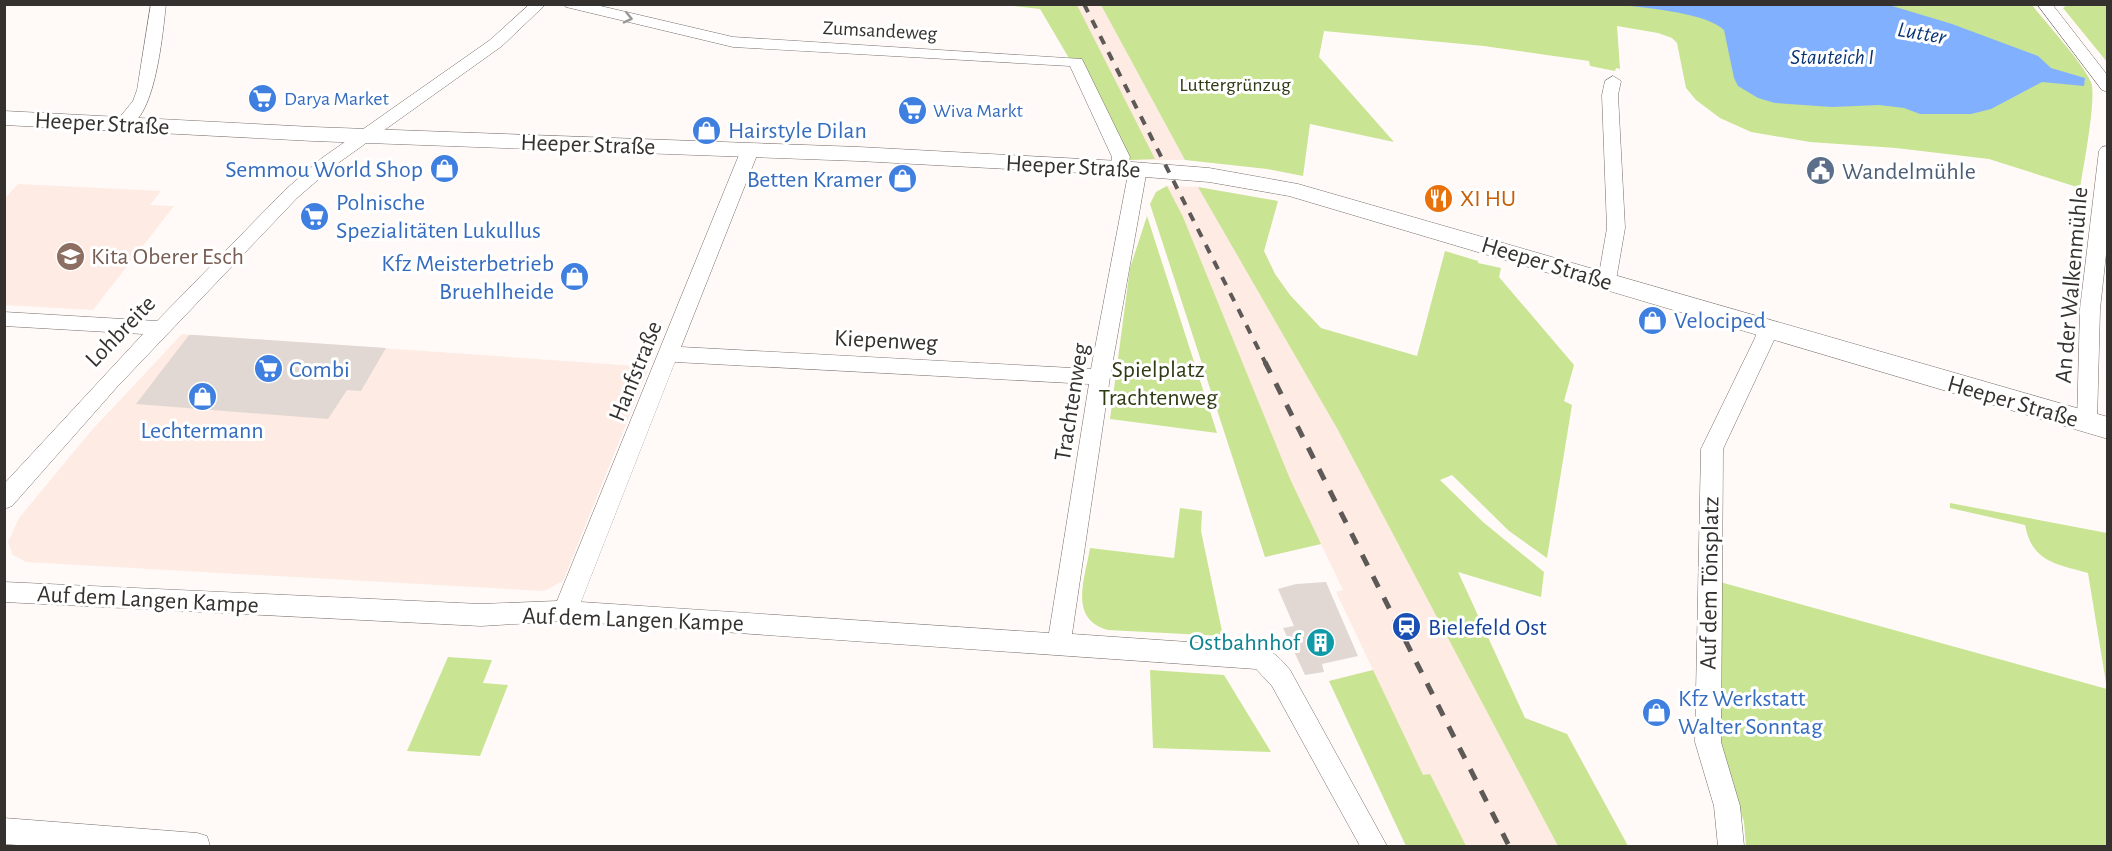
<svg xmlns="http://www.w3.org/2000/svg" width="2112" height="851" font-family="'Alegreya Sans',sans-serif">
<rect width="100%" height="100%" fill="#fffaf8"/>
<path fill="#feebe3" d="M 1049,5 L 1101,5 L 1185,160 L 1129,160 Z
M 18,184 L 161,191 L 150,205 L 174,206 L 93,310 L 5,305 L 5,198 Z
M 1167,186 L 1198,187 L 1278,201 L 1264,251 L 1275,274 L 1290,295 L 1458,572 L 1525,718 L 1567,734 L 1628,846 L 1406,846 L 1329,681 L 1373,670 L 1336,592 L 1343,590 L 1321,544 L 1265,557 L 1150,204 L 1156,192 Z
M 182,334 L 565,361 L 649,367 L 563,581 L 544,591 L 26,562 L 13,555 L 8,542 L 19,518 L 91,431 Z"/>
<path fill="#c9e493" d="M 1005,5 L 1077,5 L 1155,159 L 1129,160 L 1040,9 Z
M 1101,5 L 2032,5 C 2047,24 2082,62 2091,82 C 2097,97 2083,169 2080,188 L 1989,159 L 1896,148 L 1810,142 L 1751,132 L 1720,118 L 1696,100 L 1686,88 L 1677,43 L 1672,38 L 1658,33 L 1617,26 L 1620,69 L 1616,68 L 1615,71 L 1590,66 L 1589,61 L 1484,46 L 1324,31 L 1319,57 L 1394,142 L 1310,124 L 1303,176 L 1267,169 L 1185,160 Z
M 2067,5 L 2107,5 L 2107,62 L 2063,8 Z
M 1167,186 L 1183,217 L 1290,479 L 1321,544 L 1265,557 L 1150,204 L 1156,192 Z
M 1198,187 L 1278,201 L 1264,251 L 1275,274 L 1290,295 L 1321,328 L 1417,356 L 1445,251 L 1478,261 L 1478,263 L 1501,268 L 1499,277 L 1574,365 L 1564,401 L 1572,405 L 1547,558 L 1509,531 L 1452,475 L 1440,480 L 1483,522 L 1544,572 L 1541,597 L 1458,572 L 1525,718 L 1567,734 L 1628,846 L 1558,846 L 1338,430 Z
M 1147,216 L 1217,433 L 1110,419 L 1130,268 Z
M 1950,503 L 2107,533 L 2107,846 L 1746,846 L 1744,822 L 1720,748 L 1720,582 L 2107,689 L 2088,573 C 2056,564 2032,562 2025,525 L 1950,508 Z
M 1180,508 L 1202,511 L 1201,531 L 1223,636 L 1108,630 C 1068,619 1085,579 1090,548 L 1174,558 Z
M 448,657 L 492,660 L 483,683 L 508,685 L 480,756 L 407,751 Z
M 1150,670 L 1224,675 L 1271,752 L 1153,748 Z
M 1373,670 L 1423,775 L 1430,774 L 1466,846 L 1406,846 L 1329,681 Z"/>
<path fill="#81b0ff" d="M 1622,5 L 1889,5 L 1952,24 L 2038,56 L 2051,68 L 2085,78 L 2084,86 L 2042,82 L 1991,109 L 1971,114 L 1920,114 L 1904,108 L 1879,105 L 1832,107 L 1775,103 L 1758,98 L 1738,86 L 1734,78 L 1724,30 C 1707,13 1647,8 1622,5 Z"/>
<path fill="#e2d8d3" d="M 189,335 L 195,335 L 386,348 L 361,391 L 347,390 L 328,419 L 136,404 Z
M 1326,582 L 1358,656 L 1322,664 L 1324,672 L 1305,675 L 1283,628 L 1294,626 L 1278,589 L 1296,584 Z"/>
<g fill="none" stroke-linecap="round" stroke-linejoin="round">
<defs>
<path id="minor" d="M 151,4 L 166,4 C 163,29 155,137 117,127 L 115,123 L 133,101 L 137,90 Z
M 530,4 L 546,4 L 502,46 L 334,166 L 297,198 L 117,387 L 12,506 L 4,509 L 4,484 L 143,334 L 4,326 L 4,312 L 157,321 L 285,190 L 322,158 L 490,40 Z
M 564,4 L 592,4 L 733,37 L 1082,59 L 1130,157 L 1126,172 L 1114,172 L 1111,168 L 1112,157 L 1070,66 L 733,47 L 566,7 Z
M 2037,4 L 2052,4 L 2108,76 L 2108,92 L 2102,90 Z
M 1613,76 L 1621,81 L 1618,95 L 1625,228 L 1616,280 L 1614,285 L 1607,287 L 1600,285 L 1598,280 L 1607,228 L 1602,95 L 1605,81 Z
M 750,145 L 756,146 L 759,150 L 681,347 L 1091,369 L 1129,169 L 1132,165 L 1144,165 L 1147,169 L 1110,377 L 1072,634 L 1261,647 C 1274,652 1281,659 1290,670 L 1387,846 L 1360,846 L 1272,686 L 1256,669 L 565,621 L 481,626 L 4,602 L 4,582 L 481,604 L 557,601 L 741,150 L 744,146 ZM 675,362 L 1089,384 L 1049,633 L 581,602 Z
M 2108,146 L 2108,236 L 2100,309 L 2097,422 L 2094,428 L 2087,430 L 2080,428 L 2077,422 L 2080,309 L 2099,151 L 2102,147 Z
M 1766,322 L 1773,324 L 1776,329 L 1775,338 L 1723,449 L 1721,742 L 1740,806 L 1744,846 L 1718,846 L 1714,806 L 1695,742 L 1701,449 L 1755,338 L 1759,324 Z
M 4,818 L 197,833 L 207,836 L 210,846 L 31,846 L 4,844 Z"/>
<path id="major" d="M 4,111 L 313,127 L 859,147 L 1120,161 L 1209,168 L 1298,184 L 2108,417 L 2108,439 L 1289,196 L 1209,182 L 1120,175 L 859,161 L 313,141 L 4,125 Z"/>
</defs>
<use href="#minor" stroke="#766d68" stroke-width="1"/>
<use href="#major" stroke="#766d68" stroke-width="1"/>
<use href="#minor" fill="#fff" fill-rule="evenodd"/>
<use href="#major" fill="#fff" fill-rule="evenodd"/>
<path stroke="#5d5957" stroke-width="4" stroke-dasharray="9 9" stroke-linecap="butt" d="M 1084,4 L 1266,364"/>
<path stroke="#5d5957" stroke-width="5" stroke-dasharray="12 12" stroke-linecap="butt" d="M 1265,362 L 1509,846"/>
</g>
<defs><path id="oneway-chevron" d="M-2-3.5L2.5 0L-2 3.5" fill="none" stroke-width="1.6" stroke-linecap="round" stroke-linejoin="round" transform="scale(1.5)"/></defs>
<use stroke="#9a9897" href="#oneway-chevron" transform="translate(628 18) rotate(13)"/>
<defs>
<symbol id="supermarket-disc" viewBox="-11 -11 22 22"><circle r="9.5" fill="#3f7fe0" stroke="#fff"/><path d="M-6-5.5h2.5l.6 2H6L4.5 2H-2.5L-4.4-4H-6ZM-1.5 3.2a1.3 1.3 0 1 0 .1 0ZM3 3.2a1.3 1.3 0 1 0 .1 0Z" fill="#fff"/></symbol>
<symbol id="shop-disc" viewBox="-11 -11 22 22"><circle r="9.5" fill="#3f7fe0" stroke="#fff"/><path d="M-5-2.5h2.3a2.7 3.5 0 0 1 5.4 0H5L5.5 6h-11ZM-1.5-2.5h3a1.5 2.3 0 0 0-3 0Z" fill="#fff"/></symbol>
<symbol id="civic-disc" viewBox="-11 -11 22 22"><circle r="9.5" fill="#5c6f8a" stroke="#fff"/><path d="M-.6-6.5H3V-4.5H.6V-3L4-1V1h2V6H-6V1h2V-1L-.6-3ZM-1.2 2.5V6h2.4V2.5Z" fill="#fff"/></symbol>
<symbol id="restaurant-disc" viewBox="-11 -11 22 22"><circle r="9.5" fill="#e8710a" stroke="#fff"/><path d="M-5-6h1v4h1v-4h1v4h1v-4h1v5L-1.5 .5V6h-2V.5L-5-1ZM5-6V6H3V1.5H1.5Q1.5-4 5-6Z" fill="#fff"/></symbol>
<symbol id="school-disc" viewBox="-11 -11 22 22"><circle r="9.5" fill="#8d6e63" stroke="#fff"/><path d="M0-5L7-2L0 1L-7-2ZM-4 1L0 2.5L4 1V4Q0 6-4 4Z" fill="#fff"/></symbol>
<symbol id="station-disc" viewBox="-11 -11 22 22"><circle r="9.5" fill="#1a4fb4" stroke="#fff"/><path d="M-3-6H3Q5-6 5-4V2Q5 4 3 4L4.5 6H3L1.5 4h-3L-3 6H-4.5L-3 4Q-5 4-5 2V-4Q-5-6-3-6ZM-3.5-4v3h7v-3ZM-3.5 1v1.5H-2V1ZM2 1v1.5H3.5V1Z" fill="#fff"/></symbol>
<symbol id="building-disc" viewBox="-11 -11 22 22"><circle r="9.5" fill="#0f9aa8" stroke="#fff"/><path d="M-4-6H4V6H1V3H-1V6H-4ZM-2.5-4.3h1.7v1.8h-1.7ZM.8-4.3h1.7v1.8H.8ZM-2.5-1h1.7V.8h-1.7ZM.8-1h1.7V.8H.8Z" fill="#fff"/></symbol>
</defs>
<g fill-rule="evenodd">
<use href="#supermarket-disc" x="246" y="82" width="33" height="33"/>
<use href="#supermarket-disc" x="896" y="94" width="33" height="33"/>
<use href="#shop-disc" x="690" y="114" width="33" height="33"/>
<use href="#shop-disc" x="428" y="152" width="33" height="33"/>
<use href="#civic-disc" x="1804" y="154" width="33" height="33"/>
<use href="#shop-disc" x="886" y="162" width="33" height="33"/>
<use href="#restaurant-disc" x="1422" y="182" width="33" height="33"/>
<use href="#supermarket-disc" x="298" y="200" width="33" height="33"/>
<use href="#school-disc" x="54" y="240" width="33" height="33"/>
<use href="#shop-disc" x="558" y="260" width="33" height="33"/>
<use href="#shop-disc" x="1636" y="304" width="33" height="33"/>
<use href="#supermarket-disc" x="252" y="352" width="33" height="33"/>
<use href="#shop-disc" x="186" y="380" width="33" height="33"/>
<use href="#station-disc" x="1390" y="610" width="33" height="33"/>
<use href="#building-disc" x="1304" y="626" width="33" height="33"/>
<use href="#shop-disc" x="1640" y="696" width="33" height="33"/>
</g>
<g text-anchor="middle" stroke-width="6" stroke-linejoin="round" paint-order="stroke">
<g font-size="20" fill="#35312f" stroke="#fff">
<text transform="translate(880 30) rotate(3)" y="7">Zumsandeweg</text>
</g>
<g font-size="20" fill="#2f3b14" stroke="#fff">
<text x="1235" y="91">Luttergrünzug</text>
</g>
<g font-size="20" fill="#366cbe" stroke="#fff" text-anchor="start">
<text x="284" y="105">Darya Market</text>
<text x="933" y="117">Wiva Markt</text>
</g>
<g font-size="22" font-style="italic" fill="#0a3477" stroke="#fff">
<text transform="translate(1922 32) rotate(10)" y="8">Lutter</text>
<text x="1832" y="64">Stauteich I</text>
</g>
<g font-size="24" fill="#35312f" stroke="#fff">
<text transform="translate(102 123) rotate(3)" y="8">Heeper Straße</text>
<text transform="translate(588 144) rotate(2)" y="8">Heeper Straße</text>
<text transform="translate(1073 166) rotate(3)" y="8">Heeper Straße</text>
<text transform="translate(1547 263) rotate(17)" y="8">Heeper Straße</text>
<text transform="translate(2071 285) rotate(-85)" y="8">An der Walkenmühle</text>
<text transform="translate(120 331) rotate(-46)" y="8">Lohbreite</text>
<text transform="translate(886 340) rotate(3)" y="8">Kiepenweg</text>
<text transform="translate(635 371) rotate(-68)" y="8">Hanfstraße</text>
<text transform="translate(2013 401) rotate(16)" y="8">Heeper Straße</text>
<text transform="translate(1071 402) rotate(-81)" y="8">Trachtenweg</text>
<text transform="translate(1709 583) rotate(-89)" y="8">Auf dem Tönsplatz</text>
<text transform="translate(148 599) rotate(3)" y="8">Auf dem Langen Kampe</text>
<text transform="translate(633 619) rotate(2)" y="8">Auf dem Langen Kampe</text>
</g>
<g font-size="24" fill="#366cbe" stroke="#fff" text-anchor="start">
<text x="728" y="138">Hairstyle Dilan</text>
<text x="423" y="177" text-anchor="end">Semmou World Shop</text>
<text x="882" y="187" text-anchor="end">Betten Kramer</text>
<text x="336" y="210">Polnische<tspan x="336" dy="28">Spezialitäten Lukullus</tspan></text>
<text x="554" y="271" text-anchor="end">Kfz Meisterbetrieb<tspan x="554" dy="28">Bruehlheide</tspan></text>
<text x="1674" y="328">Velociped</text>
<text x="289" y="377">Combi</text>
<text x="202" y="438" text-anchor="middle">Lechtermann</text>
<text x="1678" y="706">Kfz Werkstatt<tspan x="1678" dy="28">Walter Sonntag</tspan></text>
</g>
<g font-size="24" fill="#4e5e75" stroke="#fff" text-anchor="start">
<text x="1842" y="179">Wandelmühle</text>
</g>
<g font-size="24" fill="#c56008" stroke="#fff" text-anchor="start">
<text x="1460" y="206">XI HU</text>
</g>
<g font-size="24" fill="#785e54" stroke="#fff" text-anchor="start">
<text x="91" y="264">Kita Oberer Esch</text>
</g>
<g font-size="24" fill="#2f3b14" stroke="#fff">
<text x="1158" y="377">Spielplatz<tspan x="1158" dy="28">Trachtenweg</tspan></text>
</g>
<g font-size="24" fill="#164399" stroke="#fff" text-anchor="start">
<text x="1428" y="635">Bielefeld Ost</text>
</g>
<g font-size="24" fill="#0d838f" stroke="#fff" text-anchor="end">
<text x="1300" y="650">Ostbahnhof</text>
</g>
</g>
<rect width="2112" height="851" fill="none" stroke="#35312f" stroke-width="12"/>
</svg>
